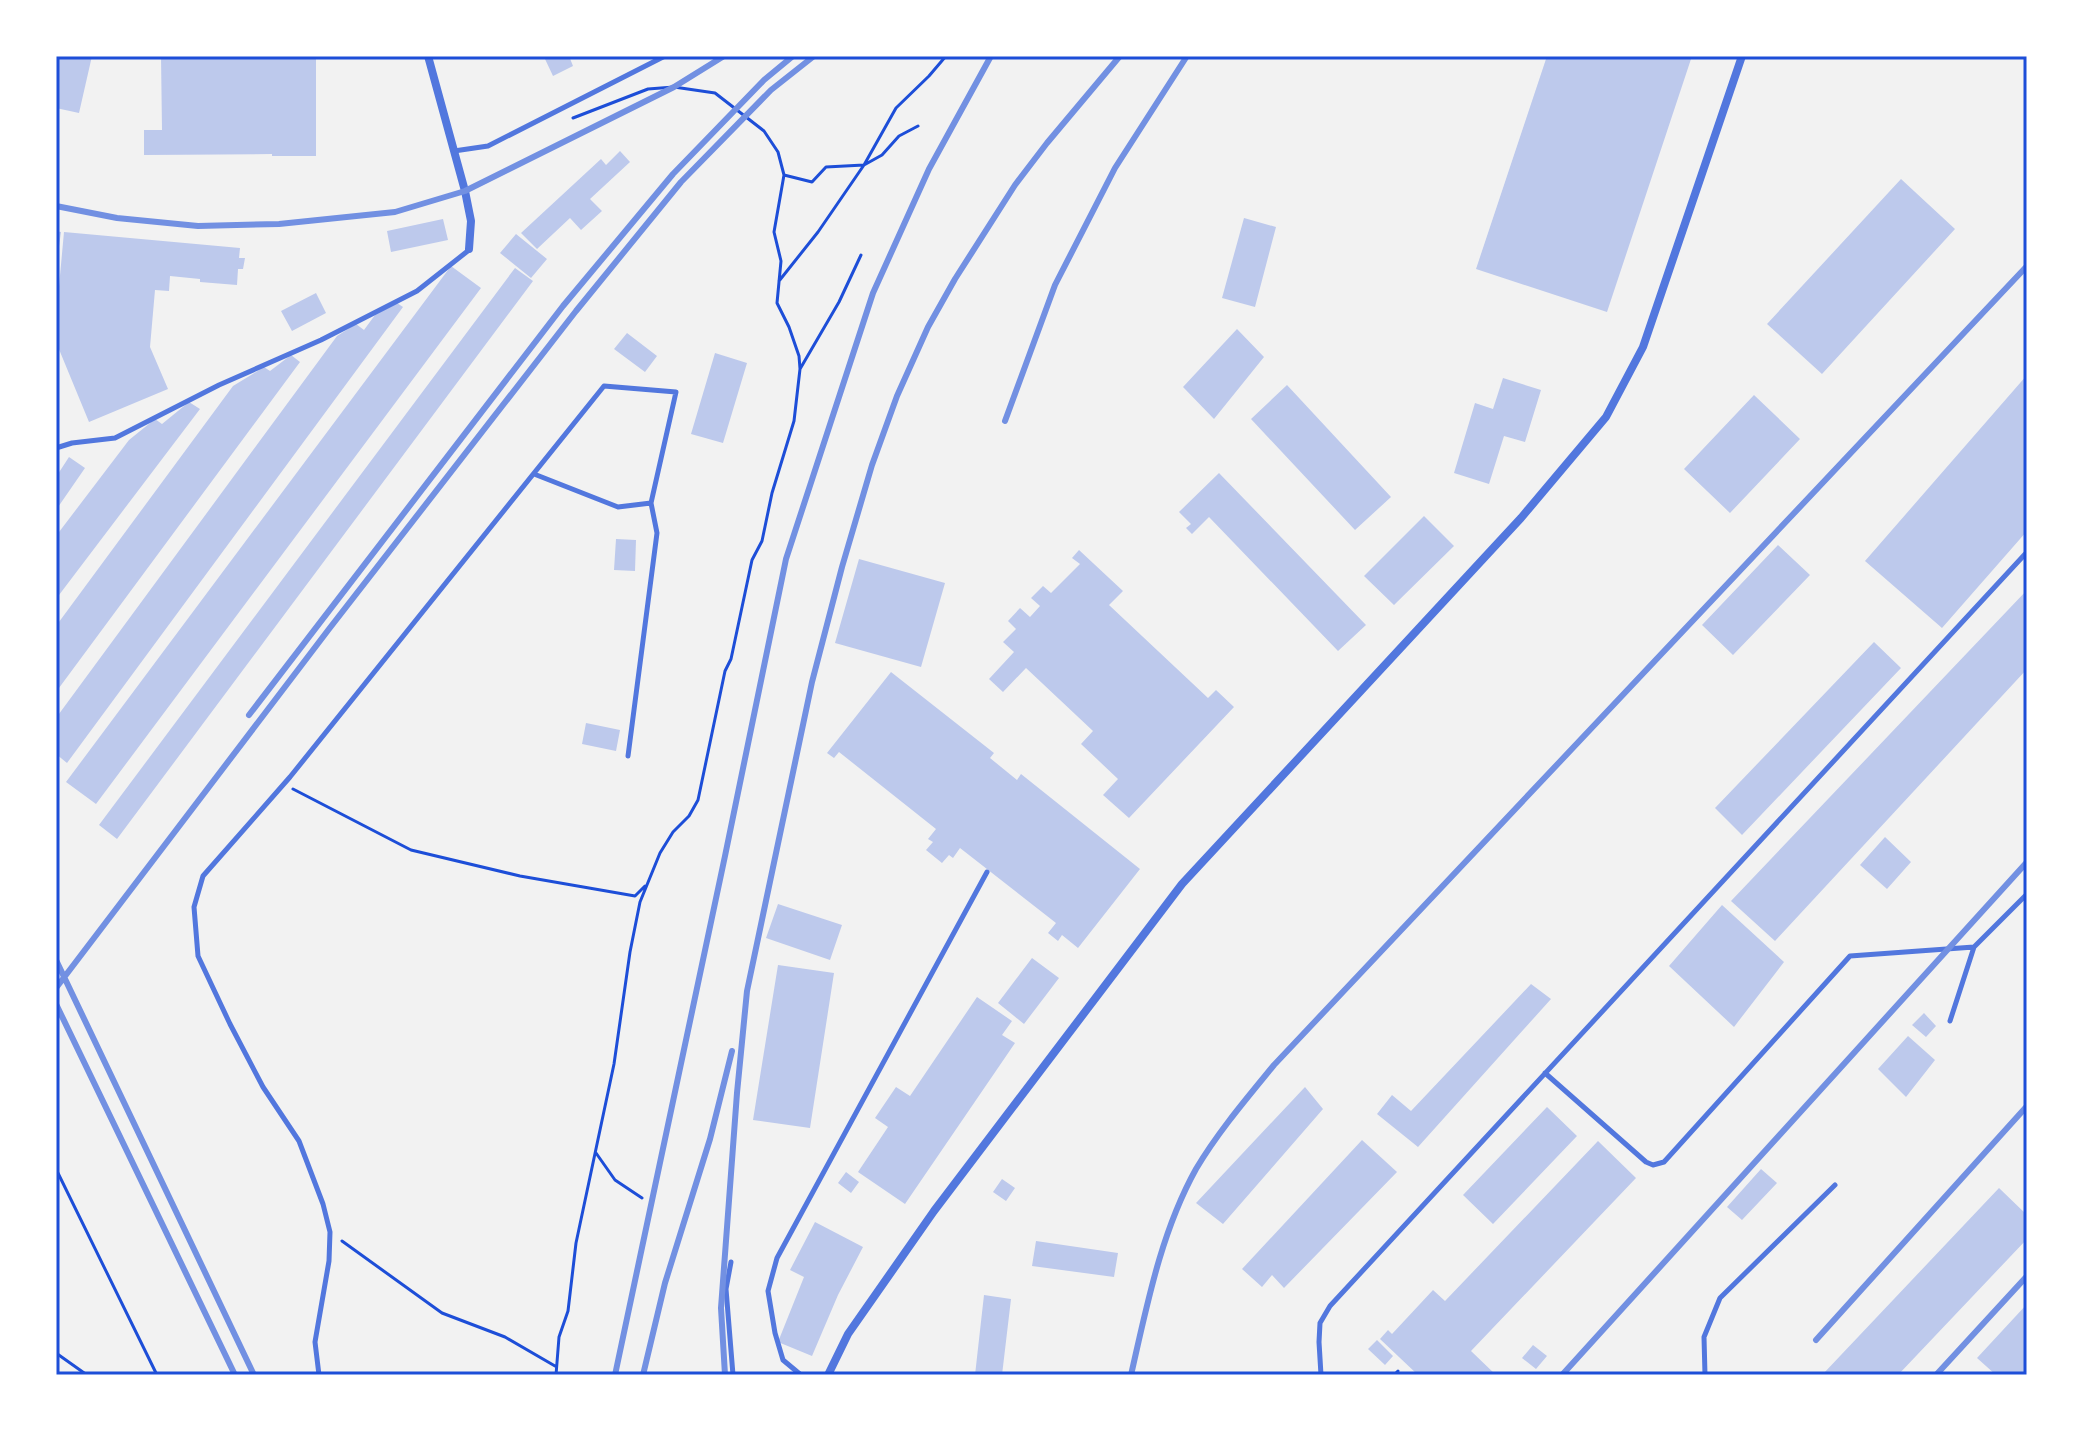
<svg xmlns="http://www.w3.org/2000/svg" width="2083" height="1431" font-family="'PT Serif',serif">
<rect width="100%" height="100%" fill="#f2f2f2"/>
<path fill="#bdc9ec" d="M 56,56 L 92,56 L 79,113 L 56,108 Z
M 161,56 L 316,56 L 316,156 L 272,156 L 272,154 L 144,155 L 144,130 L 162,130 Z
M 551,56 L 569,56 L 573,66 L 553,76 L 545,59 Z
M 1547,56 L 1692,56 L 1607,312 L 1476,269 Z
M 620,151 L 630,162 L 590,199 L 602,211 L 581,230 L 570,218 L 537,249 L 521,233 L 601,159 L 606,165 Z
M 1901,179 L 1955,229 L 1822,374 L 1767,324 Z
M 1244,218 L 1276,227 L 1255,307 L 1222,298 Z
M 443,219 L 448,240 L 391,252 L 387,231 Z
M 56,231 L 61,232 L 58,253 L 56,253 Z
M 64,232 L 240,248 L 239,258 L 245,258 L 243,269 L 238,269 L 237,285 L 200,282 L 200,279 L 170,276 L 169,291 L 155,290 L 150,347 L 168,389 L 89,422 L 56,342 L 56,319 Z
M 516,234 L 547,259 L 531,278 L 500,253 Z
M 451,266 L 481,288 L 96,804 L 66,782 Z
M 515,268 L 533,281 L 117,839 L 99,825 Z
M 316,293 L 326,313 L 292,331 L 281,311 Z
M 397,303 L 403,307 L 67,763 L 56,754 L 56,718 L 337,336 L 356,324 L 364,330 L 375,315 Z
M 1237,329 L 1264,357 L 1214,419 L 1183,387 Z
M 627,333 L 657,356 L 645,372 L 614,349 Z
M 715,353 L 747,363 L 723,443 L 691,434 Z
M 291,355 L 300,362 L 56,692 L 56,626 L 233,386 L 264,367 L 270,371 Z
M 2027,375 L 2027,531 L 1942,628 L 1865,561 Z
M 1503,378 L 1541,390 L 1525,442 L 1504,436 L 1489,484 L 1454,473 L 1475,403 L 1493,409 Z
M 1287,385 L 1391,497 L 1355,530 L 1251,419 Z
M 1754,395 L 1800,439 L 1730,513 L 1684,469 Z
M 189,402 L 200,409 L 56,599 L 56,536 L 129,440 L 155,419 L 162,424 Z
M 69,457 L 85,468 L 56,510 L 56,477 Z
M 1219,473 L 1366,625 L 1338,651 L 1209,517 L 1192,534 L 1186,528 L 1191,524 L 1179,512 Z
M 1424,516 L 1454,546 L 1394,605 L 1364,576 Z
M 616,539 L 636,540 L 635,571 L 614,570 Z
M 1778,545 L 1810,575 L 1733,655 L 1702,625 Z
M 1079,550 L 1123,591 L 1109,605 L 1208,698 L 1216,690 L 1234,707 L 1129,818 L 1103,795 L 1118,779 L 1081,744 L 1093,731 L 1026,668 L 1003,692 L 989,679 L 1014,652 L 1003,642 L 1016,629 L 1008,621 L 1020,608 L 1030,617 L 1040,606 L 1031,598 L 1043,586 L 1051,593 L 1080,564 L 1072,558 Z
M 859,559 L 945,583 L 921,667 L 835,643 Z
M 2027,590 L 2027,669 L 1775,941 L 1731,901 Z
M 1874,642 L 1901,668 L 1742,835 L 1715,808 Z
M 891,672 L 994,753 L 990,758 L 1017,780 L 1021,774 L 1140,869 L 1078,948 L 1062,935 L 1058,941 L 1048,933 L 1056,923 L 960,848 L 953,858 L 949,855 L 942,863 L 926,850 L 933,842 L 928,839 L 936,829 L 839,752 L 834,758 L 827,753 Z
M 586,723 L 620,730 L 616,751 L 582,744 Z
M 1885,837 L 1911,862 L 1887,889 L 1860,865 Z
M 778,904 L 842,925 L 830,960 L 766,938 Z
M 1722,905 L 1784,962 L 1734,1027 L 1669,966 Z
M 1032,958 L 1059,978 L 1024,1024 L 998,1003 Z
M 778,965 L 834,973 L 810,1128 L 753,1120 Z
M 1531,984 L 1551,999 L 1418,1147 L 1377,1114 L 1392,1095 L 1411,1111 Z
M 977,997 L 1012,1021 L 1002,1035 L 1015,1043 L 905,1204 L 858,1172 L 888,1127 L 875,1118 L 896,1087 L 910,1096 Z
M 1924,1013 L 1936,1026 L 1926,1037 L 1912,1025 Z
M 1908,1036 L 1935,1060 L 1906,1097 L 1878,1069 Z
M 1305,1087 L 1323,1109 L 1223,1224 L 1196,1203 Z
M 1547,1107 L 1577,1136 L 1493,1224 L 1463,1195 Z
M 1362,1140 L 1397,1172 L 1284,1288 L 1272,1275 L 1262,1287 L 1242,1269 Z
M 1598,1141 L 1636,1178 L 1471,1351 L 1496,1375 L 1418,1375 L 1380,1339 L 1388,1330 L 1392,1334 L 1433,1290 L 1445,1301 Z
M 1761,1169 L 1777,1183 L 1742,1220 L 1727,1207 Z
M 846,1172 L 859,1182 L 851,1193 L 838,1183 Z
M 1002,1179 L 1015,1188 L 1006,1201 L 993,1192 Z
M 1999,1188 L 2027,1215 L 2027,1239 L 1898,1375 L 1824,1375 L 1823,1374 Z
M 815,1222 L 863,1247 L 838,1295 L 812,1356 L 778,1342 L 804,1277 L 790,1270 Z
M 1036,1241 L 1118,1253 L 1114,1277 L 1032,1266 Z
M 984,1295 L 1011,1299 L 1002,1375 L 975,1375 Z
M 2027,1304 L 2027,1375 L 1996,1375 L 1977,1358 Z
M 1377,1340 L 1393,1356 L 1385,1365 L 1368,1349 Z
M 1533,1345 L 1547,1356 L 1536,1369 L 1522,1358 Z"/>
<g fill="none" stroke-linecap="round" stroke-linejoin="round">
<path stroke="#1d4ed8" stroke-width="3" d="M 784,175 L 812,182 L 826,167 L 864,165 L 882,155 L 899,136 L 918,126
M 779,281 L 818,232 L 864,165 L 896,108 L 929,76 L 946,56
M 800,369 L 839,302 L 861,255
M 293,789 L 411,850 L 520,876 L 635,896 L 645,886
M 596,1153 L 615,1180 L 642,1198
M 56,1169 L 157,1375
M 342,1241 L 442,1313 L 505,1337 L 555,1366
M 56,1353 L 87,1375
M 556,1375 L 559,1337 L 568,1311 L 576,1243 L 614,1064 L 630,952 L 640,902 L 660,853 L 673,832 L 689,816 L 698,800 L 725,671 L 731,659 L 752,560 L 762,541 L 772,493 L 794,421 L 800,369 L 799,356 L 789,327 L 777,303 L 781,261 L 774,232 L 784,175 L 778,152 L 764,131 L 715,93 L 674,87 L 648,89 L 573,118
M 1394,1375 L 1398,1371"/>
<path stroke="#5277de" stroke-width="5" d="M 454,151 L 488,146 L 665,56
M 56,448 L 72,443 L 115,438 L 219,385 L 321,340 L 417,291 L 469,250
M 534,474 L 618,507 L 651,503
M 1950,1021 L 1974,947 L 2027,894
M 1545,1073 L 1646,1162 L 1653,1165 L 1664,1162 L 1850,956 L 1974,947
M 731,1262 L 726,1289 L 733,1375
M 319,1375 L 315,1342 L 329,1261 L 330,1232 L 323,1204 L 299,1141 L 263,1087 L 230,1024 L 198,956 L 194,907 L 203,876 L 290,777 L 604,386 L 676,392 L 651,503 L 657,533 L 628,756
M 801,1375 L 783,1360 L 775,1333 L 768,1291 L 777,1258 L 987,872
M 1321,1375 L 1319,1342 L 1320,1323 L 1330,1306 L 2027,552
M 1705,1375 L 1704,1337 L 1720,1298 L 1835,1185"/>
<path stroke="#5277de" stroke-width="8" d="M 428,56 L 465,191 L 471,221 L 469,249
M 828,1375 L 848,1334 L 934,1211 L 1182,884 L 1521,518 L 1606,417 L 1643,347 L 1742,56"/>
<path stroke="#7290e2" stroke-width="6" d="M 56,206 L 117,218 L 198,226 L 279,224 L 395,212 L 465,191 L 674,87 L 724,56
M 1005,421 L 1055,285 L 1115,168 L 1187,56
M 249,715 L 563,306 L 673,174 L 764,80 L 793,56
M 56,960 L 254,1375
M 56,988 L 329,629 L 576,311 L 681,182 L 771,90 L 814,56
M 56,1004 L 235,1375
M 1816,1340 L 2027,1106
M 615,1375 L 725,856 L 786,559 L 873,293 L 929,169 L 991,56
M 643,1375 L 665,1283 L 710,1139 L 732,1051
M 725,1375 L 721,1308 L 737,1093 L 747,991 L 812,682 L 842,567 L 872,465 L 897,396 L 928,327 L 955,279 L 1015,185 L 1047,143 L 1120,56
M 1131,1375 C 1147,1305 1161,1232 1196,1169 C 1218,1132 1247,1098 1274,1065 L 2027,266
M 1562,1375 L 2027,862
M 1936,1375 L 2027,1276"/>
</g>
<rect width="2083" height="1431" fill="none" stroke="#ffffff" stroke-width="116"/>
<rect x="58" y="58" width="1967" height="1315" fill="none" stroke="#1d4ed8" stroke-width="3"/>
</svg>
